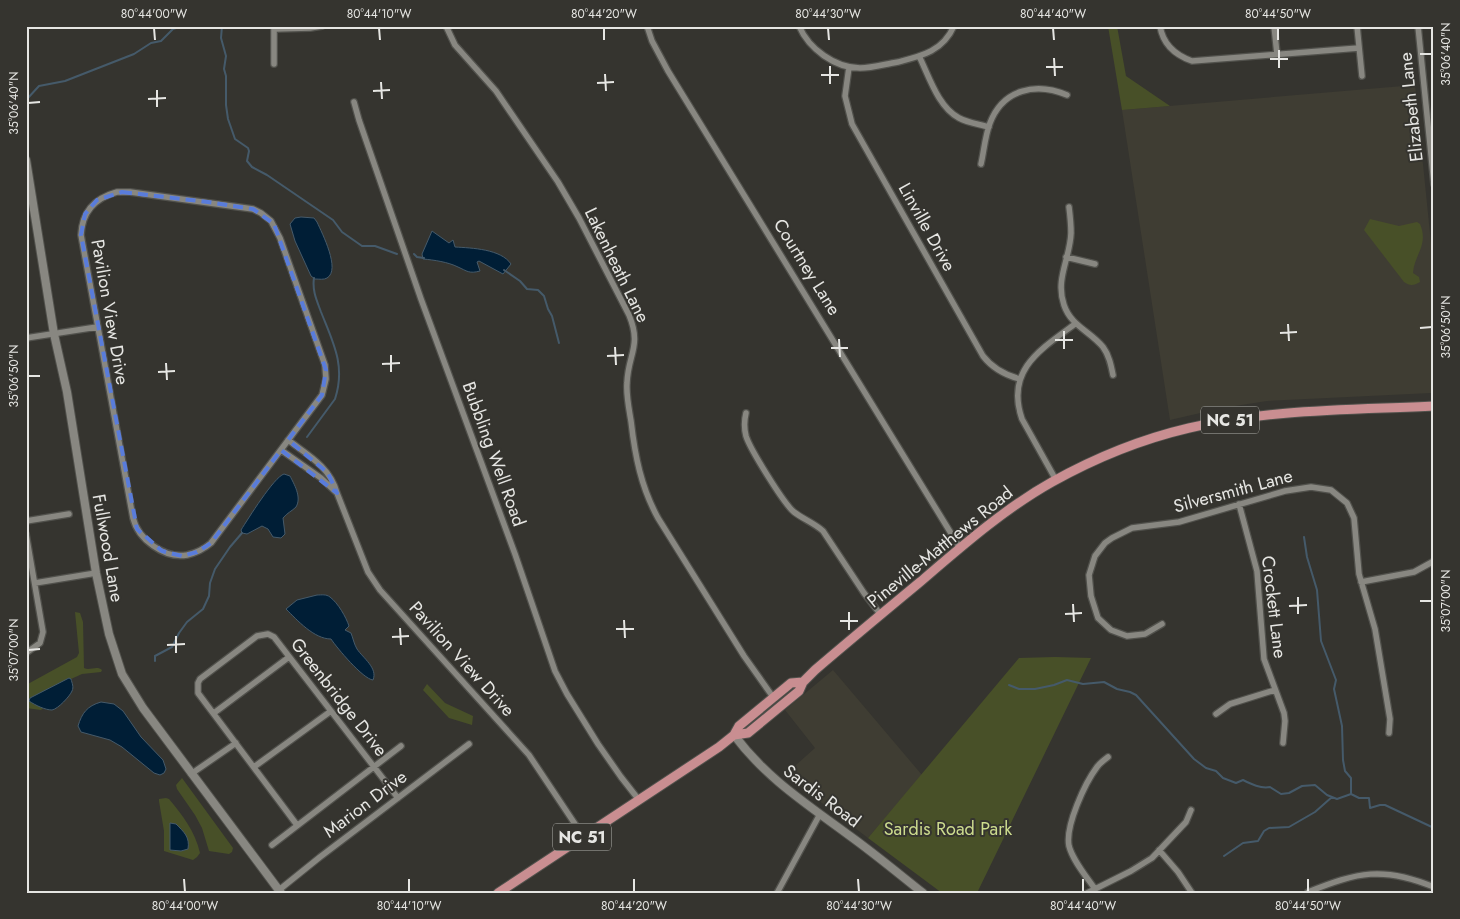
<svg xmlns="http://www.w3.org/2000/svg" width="1460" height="919" font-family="Jost,sans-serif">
<rect width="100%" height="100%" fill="#35342f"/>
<path fill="#3f3d33" d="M 1415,85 L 1434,273 L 1434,389 L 1431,393 L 1267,401 L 1222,408 L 1170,420 L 1122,110 Z
M 833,670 L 922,775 L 868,838 L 793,781 L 787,773 L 815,748 L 785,710 Z"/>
<path fill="#485028" d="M 1108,26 L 1117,26 L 1126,76 L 1170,106 L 1122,110 Z
M 1370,219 L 1399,226 L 1417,222 L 1420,224 C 1429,245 1414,255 1413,273 L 1419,277 L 1420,282 C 1413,286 1410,286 1404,282 L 1364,230 Z
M 75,612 L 80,613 L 83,622 L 84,668 C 90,671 97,665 102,670 L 101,672 L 82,674 L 71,679 L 68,678 L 33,704 L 43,708 L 41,710 L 26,708 L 26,685 L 77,657 L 79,653 Z
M 1055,657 L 1091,658 L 977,893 L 942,893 L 868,838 L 1019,658 Z
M 427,684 L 445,703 L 473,716 L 472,725 L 449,718 L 423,690 Z
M 182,778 L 233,848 L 232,852 L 229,854 L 209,851 L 202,828 L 195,815 L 177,789 L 176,785 Z
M 166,798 L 169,799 C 183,816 195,831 200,853 L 197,857 L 193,860 L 164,851 L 164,831 L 159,801 L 159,799 Z"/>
<path fill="#001e36" stroke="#455a6a" d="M 301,217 L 314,218 L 317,222 C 322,233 341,270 327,278 C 324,280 319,279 315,279 L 311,276 L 295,241 L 290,224 L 295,218 Z
M 432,231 L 449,243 L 453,240 L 455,247 C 472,248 501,249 511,264 L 503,274 L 479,261 L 477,262 L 480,271 C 469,274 467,271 458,267 C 448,262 434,260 423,259 L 422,254 Z
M 284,474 L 290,476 C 294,484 302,497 296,507 C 292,511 287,513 283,518 L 285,534 L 281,538 L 273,537 L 268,529 L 262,526 L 247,534 L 242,533 L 241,530 C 248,519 274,477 284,474 Z
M 317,595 C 322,595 326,594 330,597 C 338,603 346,617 349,626 L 345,630 L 351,633 C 353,638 354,644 357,649 C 363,658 378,668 373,680 C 363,679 337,648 331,639 C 314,639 297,620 286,609 L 297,600 Z
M 69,678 L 71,679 C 72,683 74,687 72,691 C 70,696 58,709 52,710 C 45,710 35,705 29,701 L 30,698 Z
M 101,702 L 114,704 L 123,711 L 141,737 L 163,760 L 166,769 L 164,773 L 160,775 L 154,773 L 122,747 L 110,740 L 81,732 L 78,726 C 82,713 87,706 101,702 Z
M 170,823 L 176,824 C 184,832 190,837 188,849 L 181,851 L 170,850 Z"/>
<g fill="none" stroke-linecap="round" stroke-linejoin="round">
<path stroke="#455a6a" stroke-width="2" d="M 222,26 L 221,38 L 226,56 L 224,69 L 226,76 L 226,105 L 228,119 L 235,139 L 248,148 L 249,151 L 247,161 L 252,167 L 267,175 L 333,220 L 342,232 L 362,246 L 375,246 L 397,254
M 27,99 L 39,86 L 65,81 L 134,54 L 151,43 L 161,41 L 173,29 L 182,26
M 414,254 L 417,257 L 424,258
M 504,270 L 520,281 L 527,289 L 538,290 L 544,296 L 548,309 L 552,316 L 559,343
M 307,437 L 335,399 C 346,366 333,342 321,312 C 317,301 312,291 314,278
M 1304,537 L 1307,557 L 1317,590 L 1321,641 L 1336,680 L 1334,689 L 1342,726 L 1343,760 L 1345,771 L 1351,778 L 1351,794
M 155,661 L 155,656 L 172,647 L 179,633 L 187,622 L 203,609 L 209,596 L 210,583 L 215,569 L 230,547 L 242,533
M 1009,685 L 1019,689 L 1035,689 L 1054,685 L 1067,680 L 1083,684 L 1104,682 L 1117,689 L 1130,692 L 1136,695 L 1194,759 L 1206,768 L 1216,771 L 1223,778 L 1236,783 L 1243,780 C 1251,784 1261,789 1270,787 L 1281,794 L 1289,793 L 1302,786 L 1315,785 L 1327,795 L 1337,799 L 1351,794 L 1359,798 L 1369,798 L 1370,808 L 1380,805 L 1385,805 L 1434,828
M 1224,856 L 1243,843 L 1258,841 L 1264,831 L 1269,828 L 1289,827 L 1315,812 L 1332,797"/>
<defs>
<path id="street" d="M 274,26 L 274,64
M 446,26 L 455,45 L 496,91 L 558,182 L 579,218 L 629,315 C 642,346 628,354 627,383 C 626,395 629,409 631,421 C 635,456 641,487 658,518 L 744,656 L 773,697
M 647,26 L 652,41 L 668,71 L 960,548
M 799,26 C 809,49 835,68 860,68 C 873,68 885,64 898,62 C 922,56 943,51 954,26
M 1160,26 C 1163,45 1175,55 1192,61 L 1359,48
M 1274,26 L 1277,54
M 1357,26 L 1362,76
M 1418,26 L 1434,184
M 274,29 L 310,28 L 322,26
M 919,56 C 929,76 938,107 959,118 C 968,123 979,124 989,127
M 849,67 L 845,96 L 852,124 L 983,356 C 993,369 1005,375 1020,379
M 354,102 L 359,120 L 421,299 L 515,554 L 555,671 L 567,694 L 598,744 L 621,777 L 639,800
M 981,164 C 984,151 985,136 990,123 C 1003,89 1036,82 1067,95
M 117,192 L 130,192 L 253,209 L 261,213 L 271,221 L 280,238 L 325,365 L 326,379 L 322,395 L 211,543 C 204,549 196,553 187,555 C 164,559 138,539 133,518 L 81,235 C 82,212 95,198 117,192 Z
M 1069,207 C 1070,215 1071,225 1071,233 C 1070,259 1055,279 1064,305 C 1071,326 1090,331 1103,347 C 1109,355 1111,365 1113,375
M 1066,257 L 1095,264
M 26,338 L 97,327
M 746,413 C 744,421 744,428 746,436 C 750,449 784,504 794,512 C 803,519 814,523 823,531 L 864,593 L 881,615
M 281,450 L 321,478 L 337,493 C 330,467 308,455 288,440
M 1056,480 L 1022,419 C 1005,370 1041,349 1075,324
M 337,493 L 368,572 L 380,590 L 529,755 L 583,836
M 1239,504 L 1257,571 L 1264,659 L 1284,713 L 1285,721 L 1283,743
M 26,521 L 69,514
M 26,534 L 43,632 L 40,643 L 26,653
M 1361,582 L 1414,572 L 1434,561
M 35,583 L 96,573
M 1162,624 L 1145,634 L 1127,636 L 1111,630 L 1098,618 L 1091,596 L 1089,575 L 1095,556 L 1105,543 L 1112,538 L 1132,528 L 1179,522 L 1285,491 L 1311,487 L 1331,490 L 1347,503 L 1354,518 L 1359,574 L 1375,629 L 1390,719 L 1389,733
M 214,713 L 289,657
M 1216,714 L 1230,704 L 1275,690
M 254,767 L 331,711
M 191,774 L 236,743
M 297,825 L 198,693 L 198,683 L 200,679 L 257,636 L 268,634 L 274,637 L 398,798
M 272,845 L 401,746
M 1159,850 L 1178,872 L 1192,893
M 1095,889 C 1086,876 1073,861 1069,846 C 1065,826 1085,783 1097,767 C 1100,763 1104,760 1108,757
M 279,890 L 320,857 L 469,744
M 1308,892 C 1358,872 1383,866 1434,887
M 777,893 L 820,814
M 1087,893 L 1131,871 L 1152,858 L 1186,822 L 1191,810"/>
<path id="secondary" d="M 26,160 L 54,334 L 67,392 L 96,573 L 109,634 L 122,674 L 143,708 L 281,893
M 734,735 C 767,779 807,804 850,836 C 875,854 899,874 923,893"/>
<path id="primary" d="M 734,735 L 748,733 L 799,691 L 803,682 L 815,670 C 850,640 885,611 920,582 C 962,546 1004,509 1052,482 C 1095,458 1142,439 1189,428 C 1268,409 1353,410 1434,406
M 498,893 L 719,747 L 734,735 L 739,726 L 791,683 L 803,682"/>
</defs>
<use href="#street" stroke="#51514c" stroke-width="8"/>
<use href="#secondary" stroke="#51514c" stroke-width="10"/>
<use href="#primary" stroke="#51514c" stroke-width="11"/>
<use href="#street" stroke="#888781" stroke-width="5.5"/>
<use href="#secondary" stroke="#888781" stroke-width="8"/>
<use href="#primary" stroke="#c98e91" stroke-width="9"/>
</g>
<path fill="none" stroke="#597cdb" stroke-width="4" stroke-dasharray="10 6" stroke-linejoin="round" d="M 122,192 L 208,202 L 253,209 L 274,224 L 326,370 L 322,395 L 288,440 L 328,473 L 337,493 L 281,450 L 211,543 L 197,552 L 182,556 L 162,551 L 137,529 L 81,235 L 85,214 L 97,200 Z"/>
<path fill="none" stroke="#e6e6e3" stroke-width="2" d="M 154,28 L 155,40M 379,28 L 380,40M 604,28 L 604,40M 828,28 L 829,40M 1053,28 L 1054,40M 1278,28 L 1278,40M 1279,50 L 1279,68M 1420,54 L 1432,54M 1054,58 L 1055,76M 1270,59 L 1288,59M 830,66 L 830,84M 1046,67 L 1063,67M 605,74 L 606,91M 821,75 L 839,75M 381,82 L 382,99M 597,83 L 614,82M 157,90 L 157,107M 373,91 L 390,90M 148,99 L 166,98M 28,103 L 40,102M 1288,324 L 1289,341M 1420,328 L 1432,327M 1064,331 L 1064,349M 1280,333 L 1297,332M 839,339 L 840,357M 1055,340 L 1073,340M 615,347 L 616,365M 831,348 L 848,348M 391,355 L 391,372M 607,356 L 624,355M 166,363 L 167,380M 382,364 L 400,363M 158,372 L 175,371M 28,376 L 40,376M 1298,597 L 1298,614M 1420,601 L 1432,601M 1073,604 L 1074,622M 1289,606 L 1307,605M 849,612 L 849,630M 1065,614 L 1082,613M 624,620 L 625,638M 840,621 L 858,621M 400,628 L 401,645M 616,629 L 634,629M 176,636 L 176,653M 392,637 L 409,636M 167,645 L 185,644M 28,650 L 40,649M 184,879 L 185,892M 409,879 L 409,892M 634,879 L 634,892M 858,879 L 859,892M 1083,879 L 1083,892M 1308,879 L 1308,892"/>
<g text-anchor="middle" stroke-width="4" stroke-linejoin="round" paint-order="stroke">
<g fill="#35342f" stroke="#b1b1ad" stroke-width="1">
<rect x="1201" y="406.5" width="58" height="27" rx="4"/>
<rect x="553" y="823.5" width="58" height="27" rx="4"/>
</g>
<g font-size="16" font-weight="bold" fill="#e6e6e3">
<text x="1230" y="426">NC 51</text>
<text x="582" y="843">NC 51</text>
</g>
<g font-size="18" fill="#e6e6e3" stroke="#35342f">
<text transform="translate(1411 107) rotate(-96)" y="6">Elizabeth Lane</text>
<text transform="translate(927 227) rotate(61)" y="6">Linville Drive</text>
<text transform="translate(617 265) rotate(64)" y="6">Lakenheath Lane</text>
<text transform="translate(807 267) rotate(58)" y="6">Courtney Lane</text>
<text transform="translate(110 312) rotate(80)" y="6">Pavilion View Drive</text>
<text transform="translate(494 454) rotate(70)" y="6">Bubbling Well Road</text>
<text transform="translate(1233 491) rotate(-15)" y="6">Silversmith Lane</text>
<text transform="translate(940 547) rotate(-39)" y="6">Pineville-Matthews Road</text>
<text transform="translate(108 548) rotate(80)" y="6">Fullwood Lane</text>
<text transform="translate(1274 607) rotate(83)" y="6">Crockett Lane</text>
<text transform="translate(462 659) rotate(48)" y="6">Pavilion View Drive</text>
<text transform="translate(339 697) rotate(52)" y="6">Greenbridge Drive</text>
<text transform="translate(822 796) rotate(37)" y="6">Sardis Road</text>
<text transform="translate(365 804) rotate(-37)" y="6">Marion Drive</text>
</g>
<g font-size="18" fill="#cddc8e" stroke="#35342f">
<text x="948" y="835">Sardis Road Park</text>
</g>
</g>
<rect width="1460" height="919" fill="none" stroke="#35342f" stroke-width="55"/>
<rect x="28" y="28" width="1404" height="864" fill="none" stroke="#e6e6e3" stroke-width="2"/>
<g font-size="12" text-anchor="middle" fill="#e6e6e3">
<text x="154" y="18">80°44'00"W</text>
<text x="379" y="18">80°44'10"W</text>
<text x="604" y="18">80°44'20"W</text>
<text x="828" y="18">80°44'30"W</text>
<text x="1053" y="18">80°44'40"W</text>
<text x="1278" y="18">80°44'50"W</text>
<text transform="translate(1446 54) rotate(-90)" y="4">35°06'40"N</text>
<text transform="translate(14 103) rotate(-90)" y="4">35°06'40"N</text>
<text transform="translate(1446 327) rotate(-90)" y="4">35°06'50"N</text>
<text transform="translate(14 376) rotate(-90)" y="4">35°06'50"N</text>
<text transform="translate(1446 601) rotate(-90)" y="4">35°07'00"N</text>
<text transform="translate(14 650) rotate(-90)" y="4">35°07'00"N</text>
<text x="185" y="910">80°44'00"W</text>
<text x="409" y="910">80°44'10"W</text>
<text x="634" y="910">80°44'20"W</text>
<text x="859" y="910">80°44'30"W</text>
<text x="1083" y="910">80°44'40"W</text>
<text x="1308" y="910">80°44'50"W</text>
</g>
</svg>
